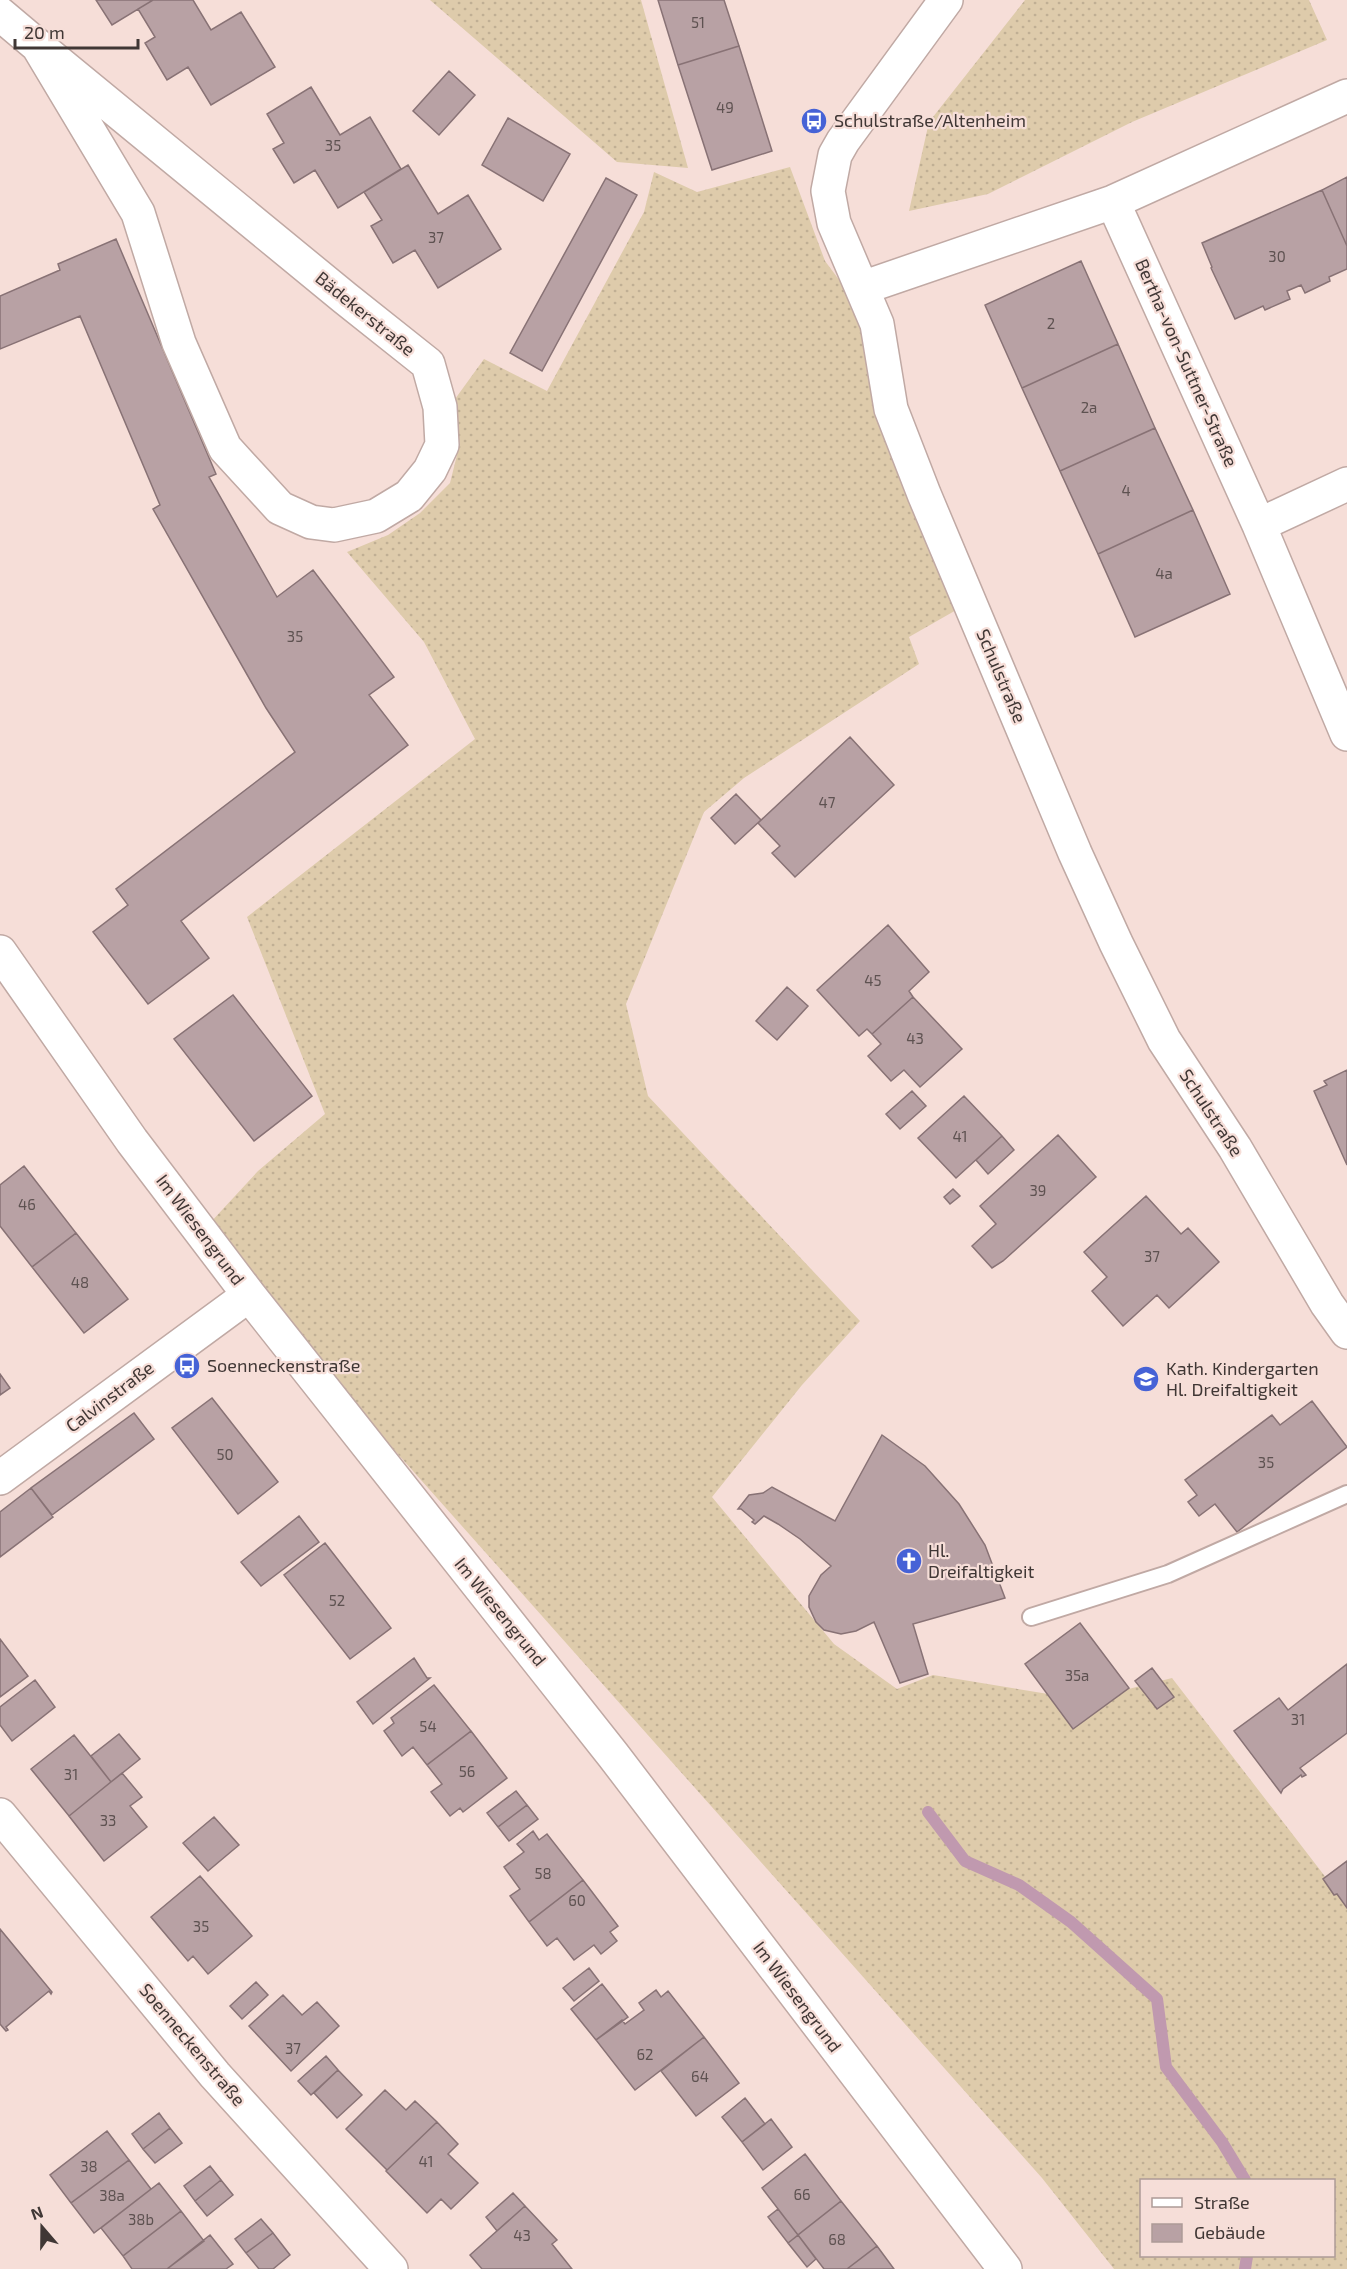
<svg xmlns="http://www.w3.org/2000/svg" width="1347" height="2269" font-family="'Exo 2',sans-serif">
<defs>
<pattern id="grass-dots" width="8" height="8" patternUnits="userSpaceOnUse" patternTransform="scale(1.5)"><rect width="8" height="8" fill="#decbab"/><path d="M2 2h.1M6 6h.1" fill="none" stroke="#c0af94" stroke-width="1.8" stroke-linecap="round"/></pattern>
</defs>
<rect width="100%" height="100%" fill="#f6ded8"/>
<path fill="url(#grass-dots)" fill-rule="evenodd" d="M 430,0 L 641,0 L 688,168 L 617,162 Z
M 1025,0 L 1309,0 L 1327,40 L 1132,122 L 988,194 L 909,211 L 929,122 Z
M 790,167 L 825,261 L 855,301 L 958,609 L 909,637 L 919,664 L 744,778 L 704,812 L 626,1004 L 648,1096 L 860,1321 L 802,1385 L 712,1497 L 834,1644 L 897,1689 L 933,1675 L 1085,1700 L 1172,1678 L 1347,1905 L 1347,2269 L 1114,2269 L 1042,2178 L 308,1353 L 210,1223 L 258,1171 L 325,1114 L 247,917 L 475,739 L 424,642 L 347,552 L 388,535 L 420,513 L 450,483 L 460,443 L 450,406 L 484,359 L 547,391 L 644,212 L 654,172 L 697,192 ZM 1142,2180 L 1334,2180 L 1334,2256 L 1142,2256 Z"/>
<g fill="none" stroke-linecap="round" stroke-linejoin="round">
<path stroke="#c099af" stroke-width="12" d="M 928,1812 L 965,1861 L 1019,1885 L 1071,1922 L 1157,1999 L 1166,2067 L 1222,2142 L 1245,2180
M 1245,2269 L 1247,2256"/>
</g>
<path fill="#b8a1a4" stroke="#887275" stroke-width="1.5" d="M 96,0 L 153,0 L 112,25 Z
M 153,0 L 193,0 L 211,30 L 241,12 L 275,67 L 211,105 L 188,67 L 167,80 L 145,43 L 155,37 L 138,9 Z
M 658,0 L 724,0 L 739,46 L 678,65 Z
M 739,46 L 772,151 L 712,170 L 678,65 Z
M 449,71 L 475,95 L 439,135 L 413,111 Z
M 311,87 L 340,135 L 370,117 L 401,169 L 338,208 L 315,170 L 294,183 L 273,149 L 284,143 L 267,114 Z
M 508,118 L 570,154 L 543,201 L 482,165 Z
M 408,165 L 438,214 L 468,195 L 501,249 L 438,288 L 415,250 L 393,263 L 371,226 L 382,220 L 364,192 Z
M 1347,177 L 1347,246 L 1322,190 Z
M 606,178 L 637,195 L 542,371 L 510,353 Z
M 1322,190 L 1347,246 L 1347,269 L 1329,277 L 1330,281 L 1305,293 L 1301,285 L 1287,291 L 1290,299 L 1265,310 L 1263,306 L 1235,319 L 1211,268 L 1212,267 L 1202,243 Z
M 116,239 L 216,474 L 209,477 L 277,597 L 313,570 L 394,677 L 369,695 L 408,745 L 181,921 L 209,958 L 148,1004 L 93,932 L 128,905 L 116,889 L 295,752 L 266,708 L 153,509 L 160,505 L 80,316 L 0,349 L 0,296 L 60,270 L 58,264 Z
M 1081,261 L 1118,344 L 1022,388 L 985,305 Z
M 1118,344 L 1155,428 L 1060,471 L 1022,388 Z
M 1155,428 L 1193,510 L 1098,554 L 1060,471 Z
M 1193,510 L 1230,594 L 1135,637 L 1098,554 Z
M 850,737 L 894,785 L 795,877 L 772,853 L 780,846 L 758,823 Z
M 736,794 L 761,820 L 735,844 L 711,818 Z
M 888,925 L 929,972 L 909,991 L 913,997 L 872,1034 L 867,1029 L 859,1036 L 817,990 Z
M 787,987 L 808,1006 L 777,1040 L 756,1021 Z
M 233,995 L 312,1096 L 254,1141 L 174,1039 Z
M 913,997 L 962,1049 L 920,1087 L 904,1070 L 891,1081 L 868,1056 L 881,1044 L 872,1034 Z
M 1347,1070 L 1347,1165 L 1314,1091 L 1327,1085 L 1324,1081 Z
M 912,1091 L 926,1106 L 900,1129 L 886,1114 Z
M 964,1096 L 1002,1136 L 956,1178 L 918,1138 Z
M 1058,1135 L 1096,1177 L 1003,1261 L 992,1268 L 972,1246 L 996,1224 L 980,1206 Z
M 1002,1136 L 1014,1150 L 988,1174 L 976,1160 Z
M 24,1166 L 76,1233 L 32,1267 L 0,1226 L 0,1185 Z
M 953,1189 L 960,1196 L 950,1204 L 944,1197 Z
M 1146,1196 L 1181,1234 L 1188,1228 L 1219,1262 L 1169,1308 L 1157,1295 L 1123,1326 L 1092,1291 L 1107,1277 L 1084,1252 Z
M 76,1233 L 128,1299 L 84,1333 L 32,1267 Z
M 0,1374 L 10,1388 L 0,1395 Z
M 212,1398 L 278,1482 L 238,1514 L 172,1428 Z
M 1312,1401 L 1347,1447 L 1237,1532 L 1215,1504 L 1199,1516 L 1188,1502 L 1197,1495 L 1185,1480 L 1272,1415 L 1280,1425 Z
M 134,1413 L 154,1439 L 52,1515 L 31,1488 Z
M 882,1435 L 925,1466 L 959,1504 L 985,1545 L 1005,1598 L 913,1624 L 928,1674 L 900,1683 L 874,1622 L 856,1631 L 841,1634 L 824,1630 L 816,1622 L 809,1607 L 809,1596 L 821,1575 L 831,1566 L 800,1539 L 778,1524 L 764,1516 L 755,1524 L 752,1522 L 754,1520 L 741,1509 L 738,1509 L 749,1495 L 763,1493 L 772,1487 L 835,1521 Z
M 31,1488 L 53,1517 L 0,1557 L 0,1512 Z
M 299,1516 L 319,1542 L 261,1586 L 241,1562 Z
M 325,1543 L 391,1628 L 350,1659 L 284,1575 Z
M 1080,1623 L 1129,1688 L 1073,1729 L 1025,1664 Z
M 0,1639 L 28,1676 L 0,1697 Z
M 414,1658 L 427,1678 L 430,1678 L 373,1724 L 357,1702 Z
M 1347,1664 L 1347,1733 L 1300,1768 L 1306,1775 L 1302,1777 L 1301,1775 L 1283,1789 L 1281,1793 L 1234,1731 L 1279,1698 L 1288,1710 Z
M 1152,1668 L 1174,1697 L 1157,1709 L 1135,1681 Z
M 35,1680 L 55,1707 L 12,1741 L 0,1725 L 0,1707 Z
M 434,1685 L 471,1731 L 427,1765 L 413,1747 L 402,1756 L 384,1731 L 394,1723 L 391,1718 Z
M 471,1731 L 507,1778 L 463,1812 L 460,1808 L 450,1816 L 431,1792 L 442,1784 L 427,1765 Z
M 119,1734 L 140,1759 L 111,1782 L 91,1756 Z
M 74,1735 L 111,1782 L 69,1816 L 31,1769 Z
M 122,1773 L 142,1797 L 130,1806 L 147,1827 L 104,1861 L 69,1816 Z
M 516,1791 L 527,1805 L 498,1827 L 487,1813 Z
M 527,1805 L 538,1819 L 509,1841 L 498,1827 Z
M 214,1817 L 239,1845 L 208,1871 L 183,1843 Z
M 533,1831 L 539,1840 L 547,1834 L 583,1880 L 529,1922 L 510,1896 L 520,1889 L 504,1867 L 524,1852 L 517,1844 Z
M 1347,1861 L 1347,1908 L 1337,1894 L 1334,1895 L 1323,1879 Z
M 200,1876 L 252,1936 L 208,1974 L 193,1956 L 188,1961 L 151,1917 Z
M 583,1880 L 618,1926 L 610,1932 L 617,1941 L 601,1954 L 594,1945 L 574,1960 L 557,1938 L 547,1946 L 529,1922 Z
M 0,1929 L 52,1992 L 51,1994 L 49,1991 L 6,2027 L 8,2030 L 6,2031 L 0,2024 Z
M 589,1968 L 599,1981 L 574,2001 L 563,1988 Z
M 256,1982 L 268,1995 L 242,2019 L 230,2006 Z
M 602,1984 L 628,2017 L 596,2040 L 571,2009 Z
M 656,1990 L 661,1997 L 668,1991 L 704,2037 L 635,2090 L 596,2040 L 622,2020 L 625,2024 L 644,2010 L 639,2003 Z
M 283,1995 L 302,2015 L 317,2002 L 339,2026 L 291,2071 L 249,2026 Z
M 704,2037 L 739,2083 L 696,2116 L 661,2071 Z
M 326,2056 L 338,2070 L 311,2095 L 298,2081 Z
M 338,2070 L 362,2095 L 337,2118 L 314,2093 Z
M 385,2090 L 406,2110 L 415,2101 L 437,2122 L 387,2170 L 346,2129 Z
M 745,2098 L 765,2124 L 742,2142 L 722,2117 Z
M 159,2113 L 170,2128 L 143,2149 L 132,2134 Z
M 771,2119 L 792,2147 L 763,2170 L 742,2142 Z
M 437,2122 L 458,2144 L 448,2154 L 478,2183 L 451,2209 L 441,2199 L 427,2213 L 386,2171 Z
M 170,2128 L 182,2143 L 155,2163 L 143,2149 Z
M 107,2131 L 129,2160 L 71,2203 L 50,2175 Z
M 805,2154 L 841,2201 L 798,2235 L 762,2188 Z
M 129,2160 L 151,2189 L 94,2233 L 71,2203 Z
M 210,2166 L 221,2180 L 195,2201 L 184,2186 Z
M 221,2180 L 233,2195 L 207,2216 L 195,2201 Z
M 159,2183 L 181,2211 L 123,2256 L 101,2228 Z
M 513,2193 L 525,2206 L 497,2231 L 486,2217 Z
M 841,2201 L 877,2246 L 847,2269 L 824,2269 L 798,2235 Z
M 525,2206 L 557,2240 L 552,2244 L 572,2269 L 482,2269 L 470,2255 Z
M 778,2209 L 798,2235 L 788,2243 L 768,2217 Z
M 181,2211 L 204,2241 L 167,2269 L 132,2269 L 123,2256 Z
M 261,2219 L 273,2233 L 246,2253 L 235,2239 Z
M 273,2233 L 290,2255 L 273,2269 L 259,2269 L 246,2253 Z
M 210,2235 L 233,2264 L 226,2269 L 167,2269 Z
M 798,2235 L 816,2259 L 807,2267 L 788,2243 Z
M 877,2246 L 894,2269 L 847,2269 Z"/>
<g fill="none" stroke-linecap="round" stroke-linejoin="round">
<defs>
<path id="service" d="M 1031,1617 L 1168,1574 L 1347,1494"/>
<path id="minor" d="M 946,0 L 843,141 L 835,155 L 828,191 L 834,223 L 877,324 L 891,409 L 924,494 L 1075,853 L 1116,943 L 1164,1040 L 1235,1148 L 1327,1304 L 1347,1332
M 0,14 L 38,46
M 38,46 L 345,298 L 428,364 L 440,407 L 442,445 L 430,470 L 409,496 L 376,516 L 334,525 L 311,522 L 280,508 L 225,448 L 179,343 L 138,213 Z
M 1113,202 L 1259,525 L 1347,734
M 862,288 L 1113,202 L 1347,96
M 1259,525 L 1347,484
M 0,952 L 132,1141 L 249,1295 L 613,1755 L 1005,2269
M 0,1478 L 249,1295
M 0,1815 L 215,2075 L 391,2269"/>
</defs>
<use href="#service" stroke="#c0a9a4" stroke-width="20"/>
<use href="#minor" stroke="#c0a9a4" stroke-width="36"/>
<use href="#service" stroke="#fff" stroke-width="16"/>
<use href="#minor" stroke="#fff" stroke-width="33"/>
</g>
<defs>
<symbol id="bus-disc" viewBox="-11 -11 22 22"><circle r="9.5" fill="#4662d6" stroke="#f6ded8"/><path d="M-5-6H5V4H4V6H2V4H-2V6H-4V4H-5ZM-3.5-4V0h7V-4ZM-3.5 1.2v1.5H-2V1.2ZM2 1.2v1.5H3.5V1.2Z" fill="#fff"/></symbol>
<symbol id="school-disc" viewBox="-11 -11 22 22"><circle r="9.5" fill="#4662d6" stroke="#f6ded8"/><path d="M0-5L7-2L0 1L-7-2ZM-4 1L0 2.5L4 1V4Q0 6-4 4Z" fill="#fff"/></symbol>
<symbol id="church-disc" viewBox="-11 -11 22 22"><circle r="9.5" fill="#4662d6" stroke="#f6ded8"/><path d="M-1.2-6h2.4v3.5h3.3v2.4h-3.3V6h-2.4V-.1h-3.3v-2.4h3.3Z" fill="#fff"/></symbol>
</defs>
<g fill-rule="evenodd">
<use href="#bus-disc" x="799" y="106" width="30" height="30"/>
<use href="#bus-disc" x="172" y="1351" width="30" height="30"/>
<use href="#school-disc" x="1131" y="1364" width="30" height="30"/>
<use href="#church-disc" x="894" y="1546" width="30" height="30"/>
</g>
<g text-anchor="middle" stroke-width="4.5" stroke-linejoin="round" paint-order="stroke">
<g font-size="15" fill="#5e5251">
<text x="698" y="28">51</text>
<text x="725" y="113">49</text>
<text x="333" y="151">35</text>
<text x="436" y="243">37</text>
<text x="1277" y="262">30</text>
<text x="1051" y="329">2</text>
<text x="1089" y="413">2a</text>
<text x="1126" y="496">4</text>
<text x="1164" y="579">4a</text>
<text x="295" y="642">35</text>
<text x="827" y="808">47</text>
<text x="873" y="986">45</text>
<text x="915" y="1044">43</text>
<text x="960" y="1142">41</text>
<text x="1038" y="1196">39</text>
<text x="27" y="1210">46</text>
<text x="1152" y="1262">37</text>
<text x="80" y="1288">48</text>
<text x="225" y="1460">50</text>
<text x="1266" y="1468">35</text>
<text x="337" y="1606">52</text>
<text x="1077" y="1681">35a</text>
<text x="1298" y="1725">31</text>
<text x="428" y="1732">54</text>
<text x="467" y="1777">56</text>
<text x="71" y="1780">31</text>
<text x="108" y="1826">33</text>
<text x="543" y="1879">58</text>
<text x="577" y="1906">60</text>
<text x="201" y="1932">35</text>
<text x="293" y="2054">37</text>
<text x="645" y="2060">62</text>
<text x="700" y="2082">64</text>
<text x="426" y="2167">41</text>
<text x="89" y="2172">38</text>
<text x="802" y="2200">66</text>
<text x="112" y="2201">38a</text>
<text x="141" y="2225">38b</text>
<text x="522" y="2241">43</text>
<text x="837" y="2245">68</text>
</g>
<g font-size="18" fill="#403735" stroke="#f6ded8" text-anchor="start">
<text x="834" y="127">Schulstraße/Altenheim</text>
<text x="207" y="1372">Soenneckenstraße</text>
<text x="1166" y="1375">Kath. Kindergarten<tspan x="1166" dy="21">Hl. Dreifaltigkeit</tspan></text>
<text x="928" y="1557">Hl.<tspan x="928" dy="21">Dreifaltigkeit</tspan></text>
</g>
<g font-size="18" fill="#403735" stroke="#f6ded8">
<text transform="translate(365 314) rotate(39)" y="6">Bädekerstraße</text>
<text transform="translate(1186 363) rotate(66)" y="6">Bertha-von-Suttner-Straße</text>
<text transform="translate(1001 676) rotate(67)" y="6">Schulstraße</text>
<text transform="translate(1211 1113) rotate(57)" y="6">Schulstraße</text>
<text transform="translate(200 1230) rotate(53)" y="6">Im Wiesengrund</text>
<text transform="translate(110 1397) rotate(-37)" y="6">Calvinstraße</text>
<text transform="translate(500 1612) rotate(51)" y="6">Im Wiesengrund</text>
<text transform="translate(797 1997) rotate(53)" y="6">Im Wiesengrund</text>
<text transform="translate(192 2045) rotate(50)" y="6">Soenneckenstraße</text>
</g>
</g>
<rect x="1140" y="2179" width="195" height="78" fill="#f6ded8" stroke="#ad9b97" stroke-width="1.5"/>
<rect x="1152" y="2198" width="30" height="9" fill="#ffffff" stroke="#ad9b97" stroke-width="1.5"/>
<text x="1194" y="2209" font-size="18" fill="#403735">Straße</text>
<rect x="1152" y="2224" width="30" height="18" fill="#b8a1a4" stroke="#ad9b97" stroke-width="1.5"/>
<text x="1194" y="2239" font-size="18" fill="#403735">Gebäude</text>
<g transform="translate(42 2227) rotate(340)" stroke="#f6ded8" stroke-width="4.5" paint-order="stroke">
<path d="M0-4.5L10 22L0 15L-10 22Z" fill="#403735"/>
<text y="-9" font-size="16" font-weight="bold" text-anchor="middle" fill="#403735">N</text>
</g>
<path d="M15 39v9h123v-9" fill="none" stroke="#403735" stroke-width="3"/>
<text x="24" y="39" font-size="18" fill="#403735" stroke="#f6ded8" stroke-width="4.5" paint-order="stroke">20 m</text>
</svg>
